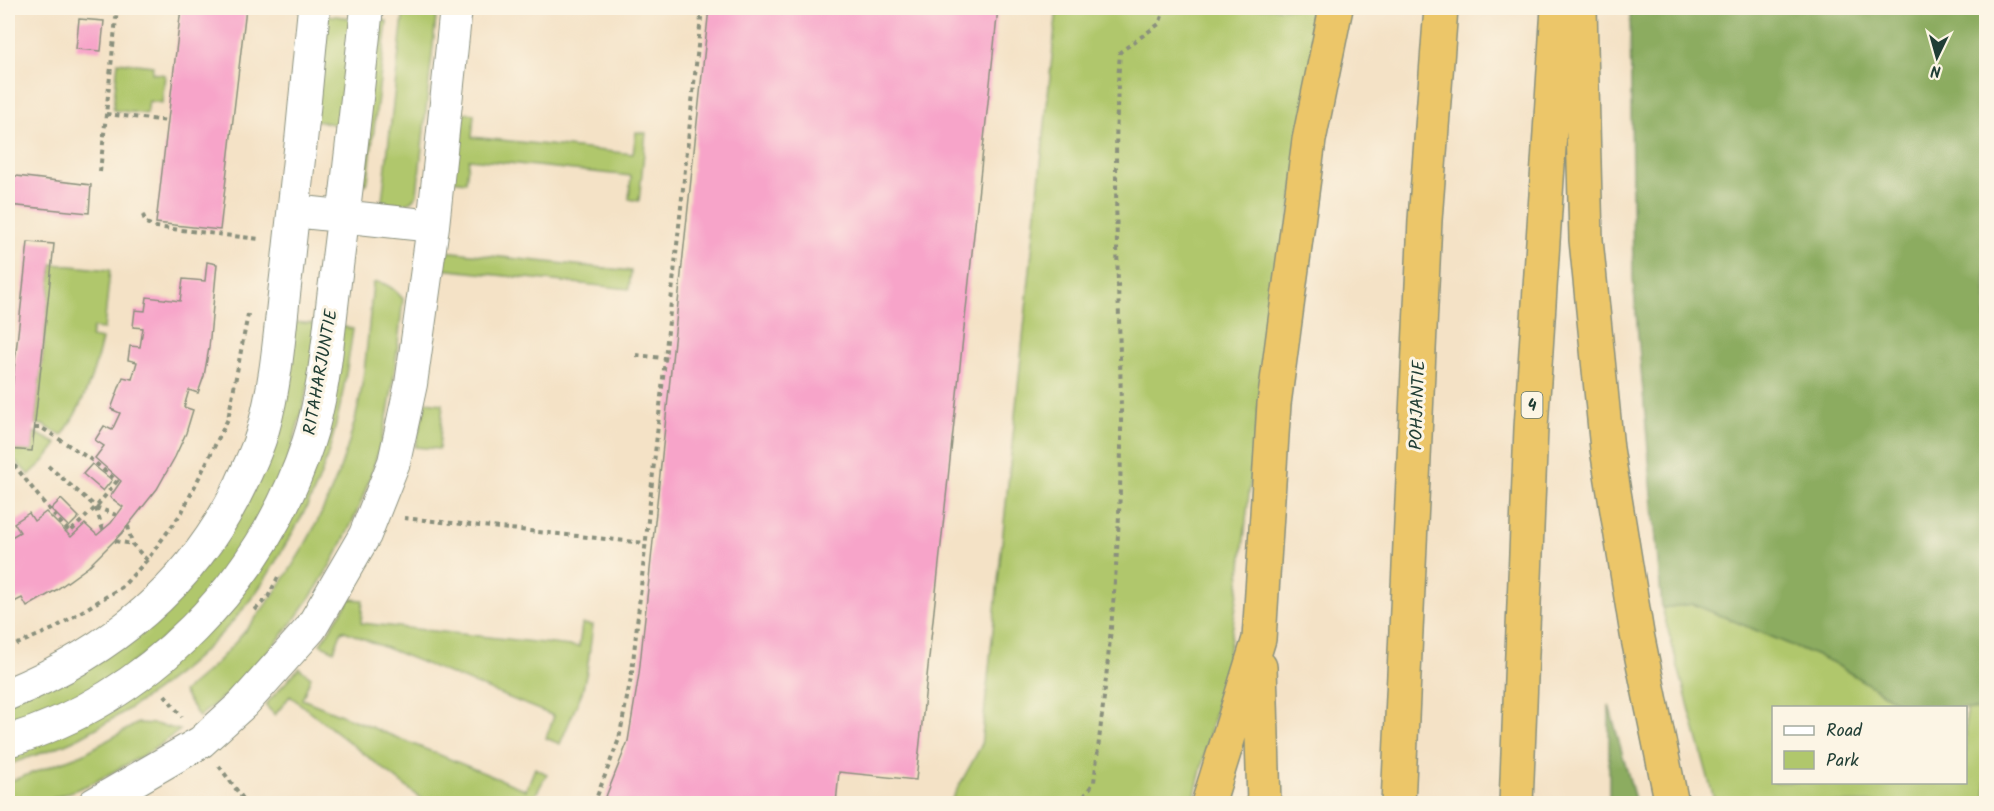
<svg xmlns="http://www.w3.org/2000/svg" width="1994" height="811" font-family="Kalam,sans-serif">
<rect width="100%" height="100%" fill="#fcf5e5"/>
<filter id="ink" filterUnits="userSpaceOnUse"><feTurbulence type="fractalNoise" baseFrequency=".0167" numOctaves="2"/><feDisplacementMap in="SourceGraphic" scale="12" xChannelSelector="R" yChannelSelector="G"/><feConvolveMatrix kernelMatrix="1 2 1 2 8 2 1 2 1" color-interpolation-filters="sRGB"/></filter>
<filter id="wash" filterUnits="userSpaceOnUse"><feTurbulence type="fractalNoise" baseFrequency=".008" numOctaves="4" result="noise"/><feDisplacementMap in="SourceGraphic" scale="24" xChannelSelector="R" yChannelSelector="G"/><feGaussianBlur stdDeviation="1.35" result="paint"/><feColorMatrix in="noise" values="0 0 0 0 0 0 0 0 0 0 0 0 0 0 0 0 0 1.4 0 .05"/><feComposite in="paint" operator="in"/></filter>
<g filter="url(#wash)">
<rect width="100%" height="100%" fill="#f4e2c6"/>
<path fill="#b0c76c" stroke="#688250" stroke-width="1.5" d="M 404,8 L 437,8 L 417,194 C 407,208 397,209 382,201 Z
M 1057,8 L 1323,8 L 1259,404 L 1238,593 L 1227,663 L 1193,803 L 949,804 L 981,746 Z
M 326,15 L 352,18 L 339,125 L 315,121 Z
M 374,19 L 387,21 L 368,179 L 365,185 L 359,169 Z
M 118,62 L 153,66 L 152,73 L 165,75 L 162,103 L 149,101 L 147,114 L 113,110 Z
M 459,112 L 474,114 L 472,137 L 633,154 L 636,132 L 646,133 L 639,201 L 629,199 L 631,176 L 469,159 L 466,182 L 452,180 Z
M 444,251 L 631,271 L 629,289 L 441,269 Z
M 52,264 L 110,270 L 104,329 L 93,328 L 91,337 L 102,339 C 94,375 83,405 62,436 L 43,425 L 35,424 Z
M 376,282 C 388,283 396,291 403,299 C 398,340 395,382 386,422 C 364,518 316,604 247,675 C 233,690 215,703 199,717 L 183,692 C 195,681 209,671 220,659 C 284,592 333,509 355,420 C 366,376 368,329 373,284 Z
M 292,322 L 318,324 L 312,372 L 286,469 L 228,572 L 182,623 L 111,680 L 8,729 L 8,700 L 208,554 Z
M 341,326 L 353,329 C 346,378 338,428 321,475 C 311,502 296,528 281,552 C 274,565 266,579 257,591 C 212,653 148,702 80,737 C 57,749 31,756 8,765 L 8,753 L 249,582 Z
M 426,402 L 443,404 L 439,449 L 415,447 Z
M 34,432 L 57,444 L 44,461 L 29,475 L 9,454 L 10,449 L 32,451 Z
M 350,599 L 363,600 L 361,623 L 579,647 L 582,624 L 593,625 L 587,671 L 582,692 L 560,744 L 546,738 L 554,716 L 342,630 L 334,651 L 320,644 Z
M 1693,604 L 1832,662 L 1902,705 L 1942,707 L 1774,708 L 1774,782 L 1966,782 L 1966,709 L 1986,710 L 1986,803 L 1715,803 L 1662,608 Z
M 299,668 L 311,677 L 302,699 L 526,790 L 535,768 L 547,774 L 531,803 L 427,803 L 290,696 L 275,715 L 265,705 Z
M 138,723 L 155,724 L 180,730 L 151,751 L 93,783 L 41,803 L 8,803 L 8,782 L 83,754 Z"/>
<path fill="#8cac60" stroke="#56744a" stroke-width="1.5" d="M 1630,8 L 1986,8 L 1986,710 L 1902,705 L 1832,662 L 1693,604 L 1662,608 L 1633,278 Z
M 1609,705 L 1636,803 L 1609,803 Z"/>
<g id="blocks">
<path fill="#f7a4c9" d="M 8,8 L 14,8 L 11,27 L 8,27 Z
M 181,8 L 246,8 L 220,230 L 156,223 Z
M 709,8 L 998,8 L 916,780 L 839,772 L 836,804 L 603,804 L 628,741 L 639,674 Z
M 79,19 L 104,21 L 101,51 L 76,49 Z
M 8,175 L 91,185 L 89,213 L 8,205 Z
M 28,242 L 54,244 L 32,451 L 8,449 L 8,425 Z
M 207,262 L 217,264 L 209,348 L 204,376 L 198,393 L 189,390 L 184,407 L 193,410 L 186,433 L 175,457 L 157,489 L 122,533 L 88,567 L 56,590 L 27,607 L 22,598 L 8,605 L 8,539 L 20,532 L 14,523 L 29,513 L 34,521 L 46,512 L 71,537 L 85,524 L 97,535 L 111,523 L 123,507 L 110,497 L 121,481 L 95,458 L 104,446 L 95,440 L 104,426 L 112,430 L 120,413 L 111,409 L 123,377 L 132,379 L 137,362 L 128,360 L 130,346 L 140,347 L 143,328 L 133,327 L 135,310 L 145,311 L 147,297 L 180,301 L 183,279 L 205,281 Z
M 92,464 L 112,480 L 103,491 L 83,474 Z
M 61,499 L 79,517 L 69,527 L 51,509 Z"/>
</g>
</g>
<g filter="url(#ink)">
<use href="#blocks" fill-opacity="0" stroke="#8a907d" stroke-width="1.5"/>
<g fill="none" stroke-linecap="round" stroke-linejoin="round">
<defs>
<path id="minor" d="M 294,211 L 433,226
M 8,694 C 110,652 192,587 241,484 C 249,466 258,449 263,430 C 278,377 280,323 287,269 C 297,182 306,95 314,8
M 8,741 C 149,699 262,582 308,443 C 325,392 328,335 335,282 C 347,191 357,99 367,8
M 94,804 L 201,742 L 243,704 L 311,628 L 365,535 L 394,462 L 411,384 L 433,226 L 456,8"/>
<path id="highway" d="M 1580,8 L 1586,240 L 1607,449 L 1637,634 L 1672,804
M 1260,667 L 1264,804
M 1208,804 L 1259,639 L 1274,404 L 1309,140 L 1336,8
M 1398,804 L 1425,220 L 1441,8
M 1516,804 L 1531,428 L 1558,8"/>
</defs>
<use href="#minor" stroke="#8a907d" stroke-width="34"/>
<use href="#highway" stroke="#8a907d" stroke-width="36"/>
<path stroke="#8a907d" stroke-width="4" stroke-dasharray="4.5 4.5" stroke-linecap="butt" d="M 106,114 L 168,121
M 100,172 L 117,9 L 104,8
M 143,215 L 146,223 L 156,227 L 259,239
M 636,355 L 672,359
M 8,424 L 8,425
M 8,458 C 29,482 46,509 70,532 L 96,507 L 117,481 L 93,461 L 42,428 L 35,428
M 48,466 L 96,507 L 116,515
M 96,508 L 103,530
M 404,518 L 645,543
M 128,526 L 132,544 L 147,560
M 115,541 L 132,544
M 255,610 L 268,597 L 278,577
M 8,648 L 53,629 L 122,587 L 147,560 L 182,512 L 228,419 L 248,314
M 165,695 L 182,717
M 219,766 L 247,804
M 594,804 L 619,739 L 632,672 L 702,8
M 1079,804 L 1094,782 C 1109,660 1122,538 1121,415 C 1120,294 1111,174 1120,52 L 1159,24 L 1165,8"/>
<use href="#minor" stroke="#fff" stroke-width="32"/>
<use href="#highway" stroke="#ecc669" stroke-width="33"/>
</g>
</g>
<g text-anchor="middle" stroke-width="6" stroke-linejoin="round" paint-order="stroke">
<rect fill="#fcf5e5" stroke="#617469" stroke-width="1.5" x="1521.5" y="392" width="21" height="26" rx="4.5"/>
<g font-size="16" font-weight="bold" fill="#1f3d34">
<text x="1532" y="411">4</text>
</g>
<g font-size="18" fill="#1f3d34" stroke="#fcf5e5">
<text transform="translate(320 372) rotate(-80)" y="6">RITAHARJUNTIE</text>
<text transform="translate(1417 405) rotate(-88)" y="6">POHJANTIE</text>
</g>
</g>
<rect width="1994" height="811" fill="none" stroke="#fcf5e5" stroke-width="30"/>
<rect x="1772" y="706" width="195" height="78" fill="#fcf5e5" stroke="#a4ab9e" stroke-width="1.5"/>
<rect x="1784" y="726" width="30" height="9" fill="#ffffff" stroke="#a4ab9e" stroke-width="1.5"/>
<text x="1826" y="736" font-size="18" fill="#1f3d34">Road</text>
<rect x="1784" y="751" width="30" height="18" fill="#b0c76c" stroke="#a4ab9e" stroke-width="1.5"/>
<text x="1826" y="766" font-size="18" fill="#1f3d34">Park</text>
<g transform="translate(1937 57) rotate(185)" stroke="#fcf5e5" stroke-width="4.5" paint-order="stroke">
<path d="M0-4.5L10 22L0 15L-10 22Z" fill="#1f3d34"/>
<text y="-9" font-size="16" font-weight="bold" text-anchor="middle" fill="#1f3d34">N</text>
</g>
</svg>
